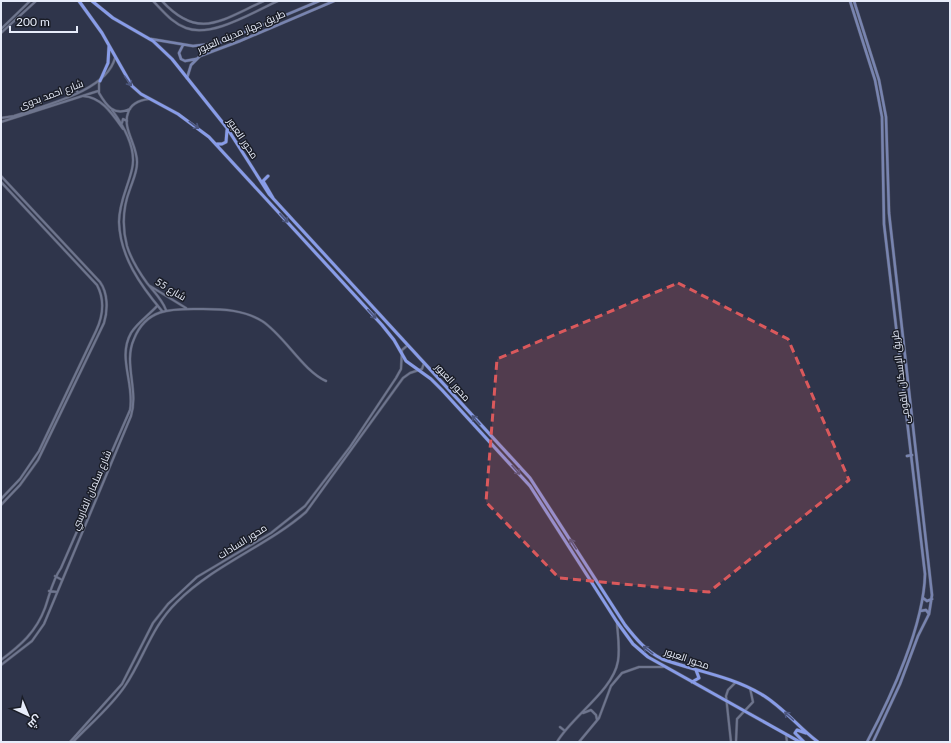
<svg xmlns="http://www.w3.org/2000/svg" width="951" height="743" font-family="Lato,Cairo,sans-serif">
<rect width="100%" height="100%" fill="#2f354b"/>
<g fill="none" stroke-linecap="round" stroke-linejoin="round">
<defs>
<path id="tertiary" d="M 153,1 C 163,11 172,23 186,28 C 212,38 253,12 278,1
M 162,1 C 199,41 221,20 264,1
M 1,29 L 30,1
M 1,33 L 36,1
M 99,82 L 99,93 C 106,105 114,117 130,109
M 74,85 L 78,93
M 83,96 C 102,97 113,115 123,129
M 149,99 C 140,100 131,103 128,113 C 122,129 138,146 137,163 C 137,172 133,180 130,189 C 123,207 122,227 127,246 C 131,259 139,272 147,283 C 154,292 162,299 166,310
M 112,110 C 123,125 137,148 132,169 C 128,187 119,202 119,222 C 120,257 141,286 162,311
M 1,118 L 14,116 C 44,105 106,92 115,58
M 1,122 L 98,91
M 122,123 L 123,119 L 127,121
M 1,176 L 100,282 C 108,293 108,310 104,323 L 38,460 L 20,485 L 1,505
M 1,182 L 97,285 C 105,300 103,316 96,331 L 39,451 L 20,479 L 1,499
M 150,286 L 186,308
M 55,576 L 62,580
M 49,591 L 57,592
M 1,660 C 21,645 36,632 45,608 C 50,594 52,581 61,568 L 130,410 C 135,384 117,358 131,333 C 138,322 149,315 157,306
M 1,665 L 32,641 L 44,624 L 131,416 C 139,390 123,363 134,339 C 147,306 175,309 203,309 C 223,309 244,310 262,321 C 284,335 303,371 326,381
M 583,713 L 591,710 L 596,715 L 597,720
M 560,727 L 565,731
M 786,734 L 787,742
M 70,742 L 122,684 L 153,623 L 168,604 L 197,577 L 271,533 L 305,506 L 350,447 L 396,378 L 401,369 L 402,350 L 408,345
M 73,742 C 90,724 111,707 125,686 C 144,658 151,627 177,602 C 215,564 267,546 306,512 L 403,378 L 410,373 L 422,369 L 424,363
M 557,742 C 572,716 613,691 618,661 C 620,648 618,636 617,624
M 579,742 L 599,718 L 611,686 L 622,673 L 639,667 L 663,667
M 731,742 L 726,696 L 728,690 L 736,682
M 736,742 L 737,719 L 753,702 L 750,688"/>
<path id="secondary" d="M 850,1 L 875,80 L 882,117 L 884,224 L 925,574 C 924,625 891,697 867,742
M 854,1 L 879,80 L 886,117 L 889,213 L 932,595 L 929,614 L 918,636 L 900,684 L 873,742
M 151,39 L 193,46 L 219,43 L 319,1
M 183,45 L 179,53 L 181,59 L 185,61 L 196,59
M 187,78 L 191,65 L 200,56 L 240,41 L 334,1
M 894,346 L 898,342
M 907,456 L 912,455
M 923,598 L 927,601 L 932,599
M 920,611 L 926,610 L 929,614"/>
<path id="trunk" d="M 79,1 L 102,33 L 132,86 L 141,94 L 178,114 L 209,137 L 382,325 L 394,340 L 406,361 L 431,379 L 442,390 L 530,486 L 617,622 L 633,644 L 648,657 L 800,742
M 92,1 L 113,18 L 153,41 L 172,59 L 227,128 L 269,194 L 530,478 L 625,625 C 636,639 646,651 662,659 C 695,671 731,676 761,694 C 783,707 798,727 818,742
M 100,81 L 108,63 L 109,46
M 217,144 L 222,144 L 226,142 L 227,130
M 268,176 L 263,181 L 273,198
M 692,682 L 699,678 L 696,670
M 804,742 L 795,733 L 797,730 L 806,733"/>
</defs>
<use href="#tertiary" stroke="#4d5265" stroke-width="3"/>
<use href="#secondary" stroke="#4d5265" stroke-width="3.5"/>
<use href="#trunk" stroke="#4d5265" stroke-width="4"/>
<use href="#tertiary" stroke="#6e758e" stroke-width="2"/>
<use href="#secondary" stroke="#7884b0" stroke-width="2.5"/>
<use href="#trunk" stroke="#889ce8" stroke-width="3"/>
</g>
<defs><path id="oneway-shaft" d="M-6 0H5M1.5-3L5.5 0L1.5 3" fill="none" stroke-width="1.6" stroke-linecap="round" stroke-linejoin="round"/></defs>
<g stroke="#4c567e">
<use href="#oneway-shaft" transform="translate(128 81) rotate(54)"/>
<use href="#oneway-shaft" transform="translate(194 125) rotate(37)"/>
<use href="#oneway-shaft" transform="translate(284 218) rotate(47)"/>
<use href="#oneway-shaft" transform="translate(372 314) rotate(47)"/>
<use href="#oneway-shaft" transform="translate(476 420) rotate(-132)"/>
<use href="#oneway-shaft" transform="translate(516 470) rotate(48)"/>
<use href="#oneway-shaft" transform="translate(573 544) rotate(-123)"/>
<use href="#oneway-shaft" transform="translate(648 650) rotate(-142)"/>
<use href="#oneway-shaft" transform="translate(789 716) rotate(-138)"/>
</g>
<path fill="#da595c" fill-opacity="0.2" stroke="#da595c" stroke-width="3" stroke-dasharray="8 5" stroke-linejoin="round" d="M 678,283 L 788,339 L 849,480 L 709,592 L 559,578 L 486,502 L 497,359 Z"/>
<g text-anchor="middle" stroke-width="3" stroke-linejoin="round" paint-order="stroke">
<g font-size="10" fill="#e7ecfa" stroke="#1a1d27">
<text transform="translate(241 31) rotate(-23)" y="4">طريق جهاز مدينه العبور</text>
<text transform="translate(51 94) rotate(-20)" y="4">شارع احمد بدوى</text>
<text transform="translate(243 138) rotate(56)" y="4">محور العبور</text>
<text transform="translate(171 289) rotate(31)" y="4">شارع 55</text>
<text transform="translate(900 377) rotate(-97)" y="4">طريق الإسكان القومى</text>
<text transform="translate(453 382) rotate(48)" y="4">محور العبور</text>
<text transform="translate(91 490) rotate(-67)" y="4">شارع سلمان الفارسي</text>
<text transform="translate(242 541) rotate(-32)" y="4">محور السادات</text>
<text transform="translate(687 658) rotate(19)" y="4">محور العبور</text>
</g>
</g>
<rect width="951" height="743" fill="none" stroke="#e7ecfa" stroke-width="4"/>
<g transform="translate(28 715) rotate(136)" stroke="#1a1d27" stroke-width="3" paint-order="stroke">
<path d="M0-3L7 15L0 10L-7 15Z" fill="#e7ecfa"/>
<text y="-6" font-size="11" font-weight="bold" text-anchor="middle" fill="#e7ecfa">ش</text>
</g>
<path d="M10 26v6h67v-6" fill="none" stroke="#e7ecfa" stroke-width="2"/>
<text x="16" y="26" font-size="12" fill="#e7ecfa" stroke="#1a1d27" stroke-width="3" paint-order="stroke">200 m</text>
</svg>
